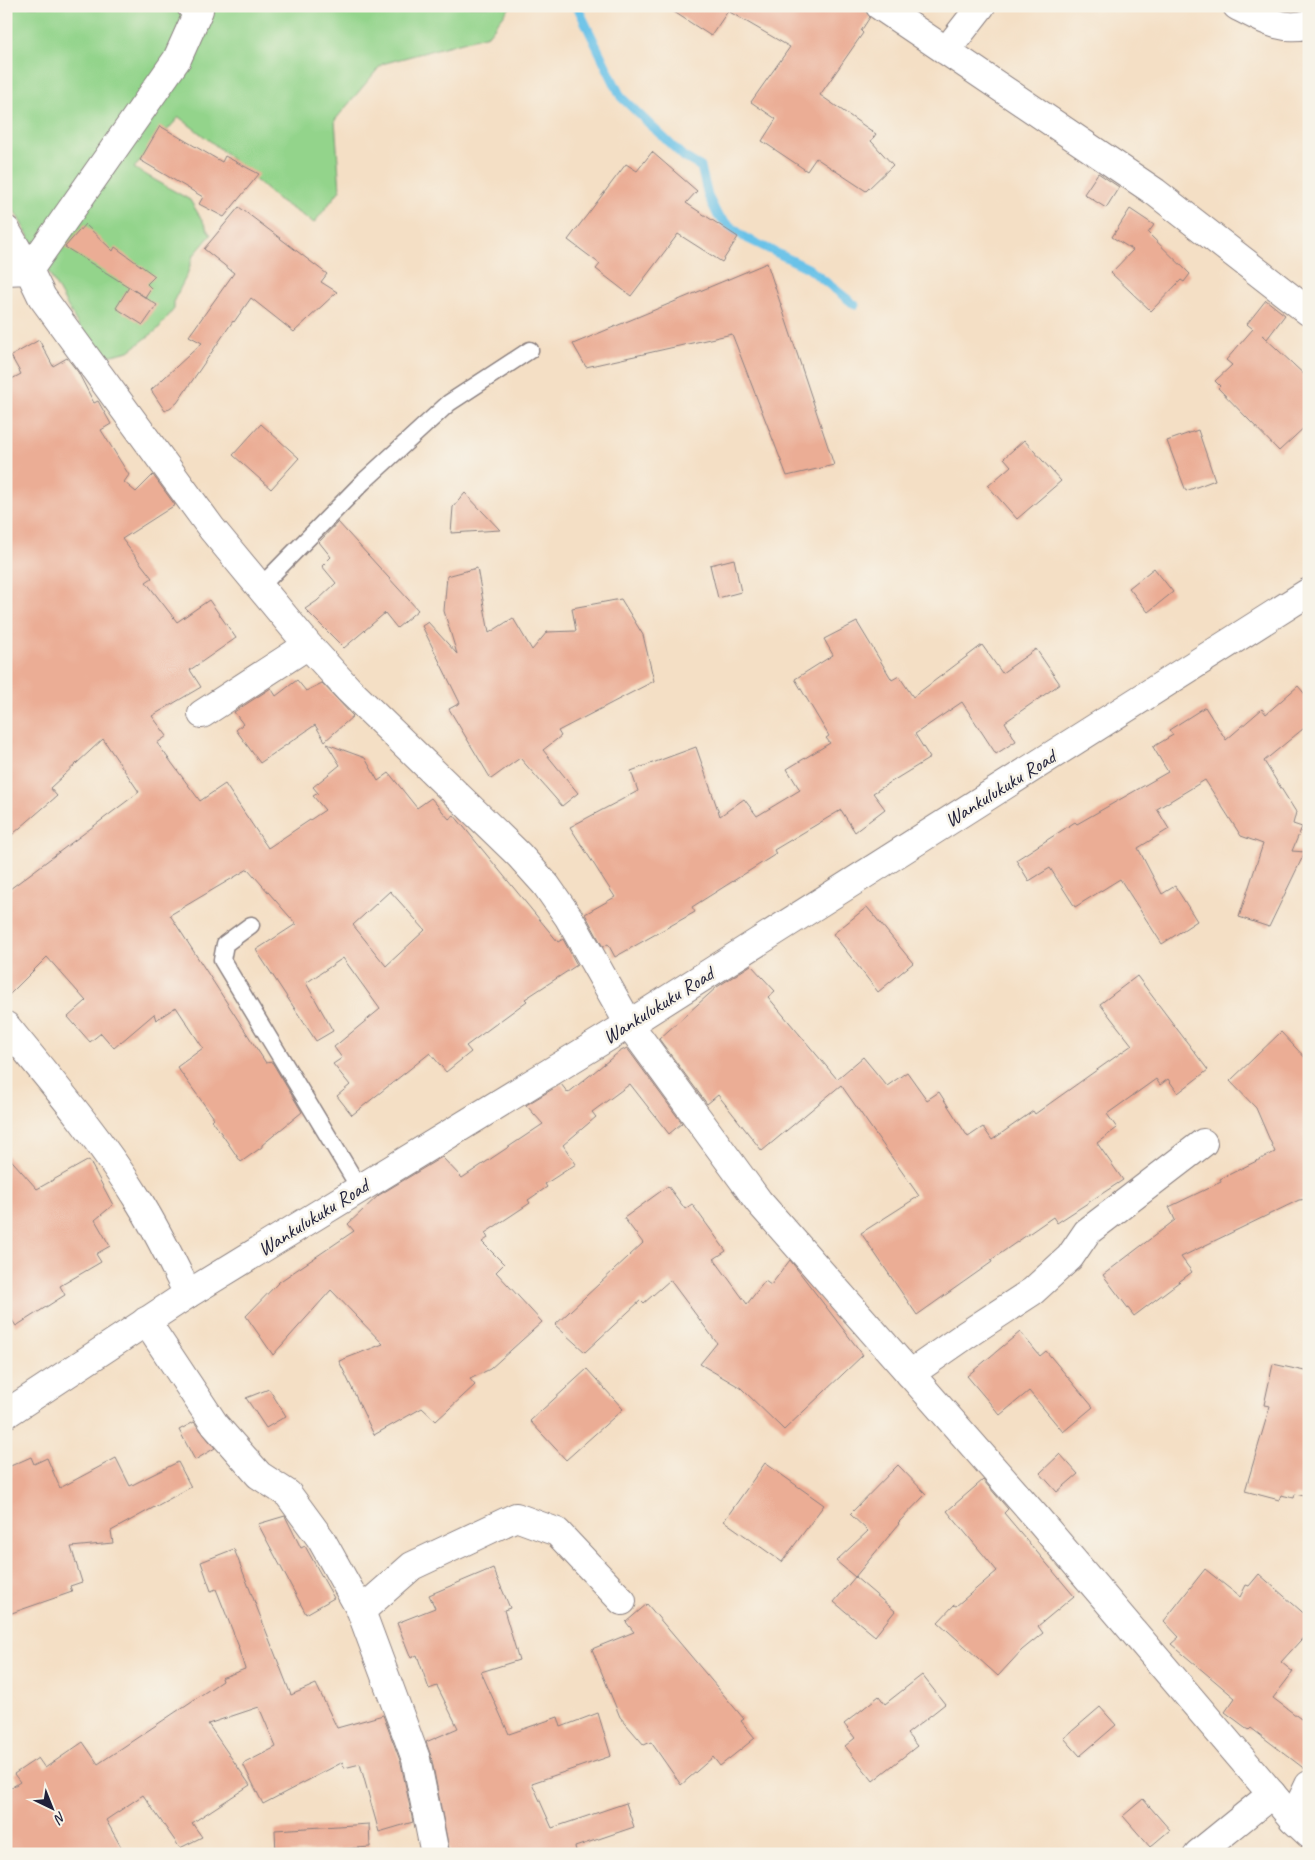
<svg xmlns="http://www.w3.org/2000/svg" width="1315" height="1860" font-family="Caveat,sans-serif">
<rect width="100%" height="100%" fill="#f7f3e8"/>
<filter id="ink" filterUnits="userSpaceOnUse"><feTurbulence type="fractalNoise" baseFrequency=".02" numOctaves="2"/><feDisplacementMap in="SourceGraphic" scale="10" xChannelSelector="R" yChannelSelector="G"/><feConvolveMatrix kernelMatrix="1 2 1 2 8 2 1 2 1" color-interpolation-filters="sRGB"/></filter>
<filter id="wash" filterUnits="userSpaceOnUse"><feTurbulence type="fractalNoise" baseFrequency=".0096" numOctaves="4" result="noise"/><feDisplacementMap in="SourceGraphic" scale="20" xChannelSelector="R" yChannelSelector="G"/><feGaussianBlur stdDeviation="1.12" result="paint"/><feColorMatrix in="noise" values="0 0 0 0 0 0 0 0 0 0 0 0 0 0 0 0 0 1.4 0 .05"/><feComposite in="paint" operator="in"/></filter>
<g filter="url(#wash)">
<rect width="100%" height="100%" fill="#f4dfc5"/>
<path fill="#93d48b" stroke="#5a7b63" d="M 6,6 L 511,6 L 488,35 L 382,64 L 335,120 L 340,190 L 314,223 L 277,199 L 219,148 L 179,117 L 134,168 L 190,200 L 211,235 L 193,256 L 187,275 L 174,300 L 174,309 L 157,330 L 129,351 L 104,357 L 78,325 L 6,196 Z"/>
<g fill="none" stroke-linecap="round" stroke-linejoin="round">
<path stroke="#6bc2e8" stroke-width="9" d="M 577,6 L 621,97 L 684,157 L 701,167 L 708,196 L 718,216 L 744,237 L 808,268 L 855,305"/>
</g>
<g id="blocks">
<path fill="#ebad95" fill-rule="evenodd" d="M 665,6 L 865,6 L 866,12 L 870,17 L 861,31 L 863,33 L 820,95 L 876,134 L 871,141 L 893,165 L 866,191 L 816,158 L 807,171 L 762,141 L 776,119 L 751,102 L 790,47 L 728,11 L 711,36 Z
M 160,126 L 222,162 L 225,156 L 259,174 L 224,217 L 199,204 L 203,197 L 140,160 Z
M 652,152 L 697,191 L 686,203 L 738,237 L 722,262 L 678,234 L 631,296 L 596,269 L 600,264 L 568,240 L 626,164 L 637,171 Z
M 1098,173 L 1119,187 L 1106,208 L 1084,194 Z
M 239,207 L 327,274 L 321,282 L 337,292 L 294,332 L 251,298 L 234,322 L 233,321 L 177,403 L 165,411 L 151,390 L 202,343 L 189,336 L 234,273 L 204,249 Z
M 1130,209 L 1154,225 L 1148,233 L 1190,274 L 1184,282 L 1181,280 L 1151,311 L 1111,273 L 1133,250 L 1112,237 Z
M 85,224 L 113,251 L 115,247 L 155,276 L 147,284 L 151,288 L 145,297 L 65,247 Z
M 767,263 L 834,465 L 787,476 L 732,334 L 586,367 L 573,344 Z
M 129,287 L 157,305 L 143,325 L 116,308 Z
M 1266,300 L 1285,315 L 1267,339 L 1262,335 L 1309,379 L 1309,423 L 1279,451 L 1218,388 L 1220,386 L 1215,381 L 1232,365 L 1226,360 L 1253,329 L 1247,324 Z
M 39,340 L 53,366 L 67,358 L 78,372 L 94,403 L 98,401 L 111,424 L 101,430 L 129,475 L 124,482 L 136,492 L 153,475 L 175,505 L 122,539 L 152,578 L 146,582 L 177,622 L 209,600 L 236,638 L 190,670 L 201,687 L 152,716 L 167,736 L 157,743 L 200,801 L 225,784 L 268,848 L 325,810 L 313,796 L 318,793 L 313,787 L 340,765 L 327,744 L 365,758 L 378,781 L 389,773 L 417,808 L 431,798 L 449,819 L 454,815 L 558,942 L 563,939 L 577,965 L 525,999 L 527,1001 L 466,1046 L 471,1052 L 446,1072 L 430,1053 L 352,1115 L 337,1096 L 350,1085 L 333,1064 L 342,1058 L 334,1047 L 380,1009 L 343,958 L 306,983 L 333,1031 L 316,1041 L 256,950 L 296,924 L 248,869 L 170,915 L 266,1063 L 272,1062 L 302,1112 L 262,1145 L 262,1147 L 241,1162 L 212,1120 L 214,1118 L 177,1067 L 203,1048 L 176,1007 L 156,1020 L 154,1014 L 114,1048 L 101,1033 L 90,1042 L 68,1017 L 86,1001 L 47,957 L 6,998 L 6,892 L 139,792 L 103,739 L 50,788 L 57,796 L 6,840 L 6,382 L 21,374 L 11,356 ZM 390,891 L 425,930 L 386,966 L 353,925 Z
M 261,424 L 299,458 L 271,489 L 233,455 Z
M 1198,430 L 1215,480 L 1186,491 L 1167,441 Z
M 1024,440 L 1061,481 L 1017,519 L 988,486 L 1011,466 L 1004,458 Z
M 465,493 L 500,530 L 451,533 L 453,507 Z
M 338,522 L 418,610 L 397,628 L 385,613 L 344,648 L 305,609 L 317,601 L 336,583 L 322,566 L 331,557 L 319,542 Z
M 734,559 L 741,592 L 718,598 L 710,565 Z
M 477,568 L 489,633 L 513,618 L 532,650 L 547,632 L 576,631 L 572,608 L 621,599 L 643,635 L 654,681 L 558,731 L 561,736 L 543,750 L 578,793 L 562,806 L 520,758 L 491,779 L 449,709 L 460,703 L 422,626 L 428,622 L 457,654 L 444,611 L 447,576 Z
M 1154,568 L 1173,592 L 1148,612 L 1129,588 Z
M 857,622 L 892,680 L 899,676 L 913,697 L 982,645 L 1002,673 L 1036,649 L 1060,684 L 1005,722 L 1016,741 L 996,754 L 962,702 L 915,734 L 930,758 L 873,793 L 885,809 L 855,832 L 841,810 L 774,850 L 776,854 L 692,907 L 695,912 L 615,957 L 608,944 L 603,947 L 585,914 L 615,897 L 570,827 L 638,791 L 631,771 L 696,747 L 720,816 L 744,799 L 757,816 L 800,790 L 787,769 L 830,743 L 826,738 L 829,736 L 795,679 L 833,655 L 824,639 Z
M 297,680 L 306,691 L 322,683 L 353,716 L 325,741 L 315,725 L 260,763 L 236,730 L 243,724 L 234,712 L 271,688 L 276,696 Z
M 1298,686 L 1309,699 L 1309,724 L 1264,761 L 1296,812 L 1293,824 L 1302,827 L 1292,851 L 1305,852 L 1269,927 L 1239,917 L 1263,844 L 1241,836 L 1205,780 L 1157,809 L 1169,829 L 1138,848 L 1162,894 L 1175,886 L 1197,921 L 1162,944 L 1120,879 L 1075,907 L 1050,868 L 1029,881 L 1016,860 L 1075,822 L 1077,824 L 1168,772 L 1153,747 L 1173,735 L 1169,730 L 1205,707 L 1226,740 L 1262,709 L 1266,714 Z
M 867,907 L 913,963 L 878,992 L 833,934 Z
M 751,965 L 775,991 L 768,997 L 837,1079 L 863,1057 L 887,1086 L 907,1072 L 927,1100 L 939,1092 L 968,1137 L 983,1127 L 992,1140 L 1033,1111 L 1035,1114 L 1132,1045 L 1100,1004 L 1137,976 L 1208,1070 L 1178,1093 L 1168,1079 L 1160,1085 L 1156,1079 L 1107,1114 L 1117,1128 L 1097,1143 L 1123,1180 L 1057,1223 L 1053,1217 L 991,1260 L 992,1262 L 917,1315 L 861,1233 L 919,1196 L 841,1085 L 762,1151 L 718,1095 L 707,1104 L 659,1039 L 717,987 Z
M 1281,1032 L 1309,1062 L 1309,1199 L 1299,1200 L 1181,1257 L 1192,1272 L 1134,1316 L 1103,1275 L 1175,1220 L 1169,1207 L 1221,1182 L 1220,1179 L 1275,1152 L 1256,1108 L 1230,1081 Z
M 627,1048 L 682,1123 L 669,1134 L 630,1084 L 592,1112 L 596,1117 L 563,1145 L 576,1164 L 545,1184 L 547,1187 L 528,1200 L 530,1203 L 485,1233 L 488,1238 L 482,1242 L 504,1264 L 496,1272 L 542,1322 L 490,1369 L 470,1379 L 475,1385 L 436,1421 L 422,1408 L 374,1435 L 339,1361 L 383,1344 L 331,1290 L 273,1355 L 246,1316 L 279,1282 L 354,1231 L 348,1224 L 379,1195 L 442,1157 L 462,1178 L 543,1124 L 526,1105 L 561,1084 L 568,1093 L 619,1052 Z
M 6,1154 L 37,1189 L 89,1160 L 113,1205 L 95,1220 L 110,1246 L 96,1254 L 101,1262 L 60,1286 L 65,1295 L 16,1326 L 6,1311 Z
M 668,1186 L 685,1209 L 692,1204 L 726,1251 L 714,1259 L 747,1304 L 765,1281 L 771,1285 L 790,1260 L 863,1355 L 784,1430 L 741,1388 L 700,1364 L 717,1343 L 670,1280 L 644,1303 L 641,1300 L 585,1352 L 555,1325 L 643,1243 L 624,1218 Z
M 1020,1332 L 1040,1356 L 1046,1351 L 1093,1407 L 1063,1432 L 1029,1391 L 1000,1415 L 967,1376 Z
M 1273,1364 L 1309,1372 L 1309,1497 L 1295,1494 L 1294,1498 L 1281,1495 L 1279,1500 L 1245,1491 L 1270,1406 L 1264,1405 Z
M 587,1369 L 623,1409 L 566,1460 L 530,1421 Z
M 269,1389 L 286,1416 L 266,1428 L 246,1398 Z
M 194,1422 L 215,1448 L 195,1460 L 179,1430 Z
M 1060,1454 L 1078,1474 L 1057,1492 L 1040,1473 Z
M 31,1457 L 34,1464 L 47,1458 L 60,1488 L 116,1458 L 130,1486 L 178,1462 L 191,1487 L 111,1531 L 113,1543 L 71,1547 L 82,1582 L 70,1586 L 72,1592 L 6,1615 L 6,1468 Z
M 765,1463 L 824,1505 L 782,1562 L 724,1521 Z
M 898,1465 L 926,1494 L 898,1523 L 899,1524 L 855,1577 L 836,1561 L 868,1531 L 850,1514 Z
M 983,1480 L 1008,1509 L 1004,1513 L 1074,1596 L 1038,1626 L 1043,1633 L 1022,1650 L 998,1676 L 938,1622 L 954,1605 L 956,1606 L 997,1571 L 947,1511 Z
M 285,1516 L 301,1548 L 305,1546 L 334,1598 L 306,1614 L 258,1524 Z
M 234,1549 L 291,1695 L 316,1684 L 337,1728 L 383,1715 L 401,1763 L 413,1822 L 379,1832 L 360,1764 L 344,1768 L 343,1762 L 263,1804 L 243,1764 L 276,1747 L 259,1707 L 208,1724 L 250,1785 L 192,1823 L 202,1837 L 180,1848 L 143,1795 L 106,1820 L 125,1854 L 6,1854 L 6,1791 L 20,1782 L 14,1774 L 38,1758 L 45,1768 L 83,1742 L 98,1764 L 222,1681 L 221,1678 L 245,1669 L 238,1647 L 239,1647 L 216,1589 L 211,1591 L 201,1562 Z
M 493,1568 L 510,1608 L 504,1610 L 519,1660 L 481,1672 L 509,1734 L 558,1717 L 561,1727 L 598,1713 L 611,1756 L 532,1783 L 552,1828 L 626,1803 L 634,1827 L 575,1847 L 577,1854 L 450,1854 L 431,1756 L 426,1742 L 458,1728 L 437,1686 L 429,1689 L 417,1655 L 411,1658 L 397,1623 L 435,1608 L 429,1595 Z
M 1205,1569 L 1240,1597 L 1246,1585 L 1249,1586 L 1259,1574 L 1309,1618 L 1309,1631 L 1281,1662 L 1293,1672 L 1273,1698 L 1309,1725 L 1306,1770 L 1251,1728 L 1249,1730 L 1225,1712 L 1235,1698 L 1171,1644 L 1179,1637 L 1164,1621 Z
M 855,1577 L 895,1611 L 875,1636 L 834,1602 Z
M 647,1604 L 744,1719 L 741,1721 L 755,1738 L 720,1766 L 713,1757 L 681,1785 L 651,1742 L 644,1745 L 620,1717 L 592,1649 L 634,1632 L 626,1622 Z
M 922,1675 L 945,1704 L 907,1734 L 917,1746 L 873,1781 L 845,1746 L 855,1738 L 844,1724 L 879,1696 L 885,1704 Z
M 1100,1707 L 1116,1725 L 1080,1756 L 1064,1738 Z
M 1143,1799 L 1170,1830 L 1150,1847 L 1123,1816 Z
M 369,1824 L 370,1847 L 276,1854 L 275,1830 Z"/>
</g>
</g>
<g filter="url(#ink)">
<use href="#blocks" fill-opacity="0" stroke="#8b8080" stroke-width="1"/>
<g fill="none" stroke-linecap="round" stroke-linejoin="round">
<defs>
<path id="lane" d="M 260,587 L 363,482 L 449,403 L 530,350
M 251,925 L 225,944 L 222,960 L 360,1189"/>
<path id="street" d="M 880,6 L 1155,192 L 1309,312
M 1237,6 C 1261,18 1281,32 1309,24
M 946,51 L 981,6
M 6,230 L 29,270 L 42,297 L 212,529 L 308,645 L 349,690 L 519,855 L 546,885 L 569,918 L 629,1024
M 6,271 L 29,270 L 177,59 L 199,10 L 191,6
M 202,714 L 308,645
M 6,1026 C 53,1083 101,1140 140,1203 C 158,1232 173,1263 188,1294
M 146,1321 L 215,1425 L 259,1475 L 288,1494 L 321,1539 L 361,1611
M 910,1374 L 966,1335 L 1033,1291 L 1070,1257 L 1087,1232 L 1203,1143
M 1293,1819 L 1309,1785
M 435,1854 L 416,1759 L 361,1611 L 412,1566 L 516,1517 L 557,1532 L 622,1601
M 1198,1854 L 1272,1794"/>
<path id="secondary" d="M 629,1024 L 759,1202 L 1036,1517 L 1293,1819 L 1309,1834
M 6,1414 L 188,1294 L 629,1024 L 1309,592"/>
</defs>
<use href="#lane" stroke="#8b8080" stroke-width="19"/>
<use href="#street" stroke="#8b8080" stroke-width="30"/>
<use href="#secondary" stroke="#8b8080" stroke-width="30"/>
<use href="#lane" stroke="#fff" stroke-width="16"/>
<use href="#street" stroke="#fff" stroke-width="28"/>
<use href="#secondary" stroke="#fff" stroke-width="28"/>
</g>
</g>
<g text-anchor="middle" stroke-width="5" stroke-linejoin="round" paint-order="stroke">
<g font-size="20" fill="#22223b" stroke="#f7f3e8">
<text transform="translate(1000 788) rotate(-32)" y="7">Wankulukuku Road</text>
<text transform="translate(658 1005) rotate(-32)" y="7">Wankulukuku Road</text>
<text transform="translate(313 1217) rotate(-32)" y="7">Wankulukuku Road</text>
</g>
</g>
<rect width="1315" height="1860" fill="none" stroke="#f7f3e8" stroke-width="25"/>
<g transform="translate(52 1808) rotate(137)" stroke="#f7f3e8" stroke-width="4" paint-order="stroke">
<path d="M0-4L9 19L0 12L-9 19Z" fill="#22223b"/>
<text y="-8" font-size="14" font-weight="bold" text-anchor="middle" fill="#22223b">N</text>
</g>
</svg>
